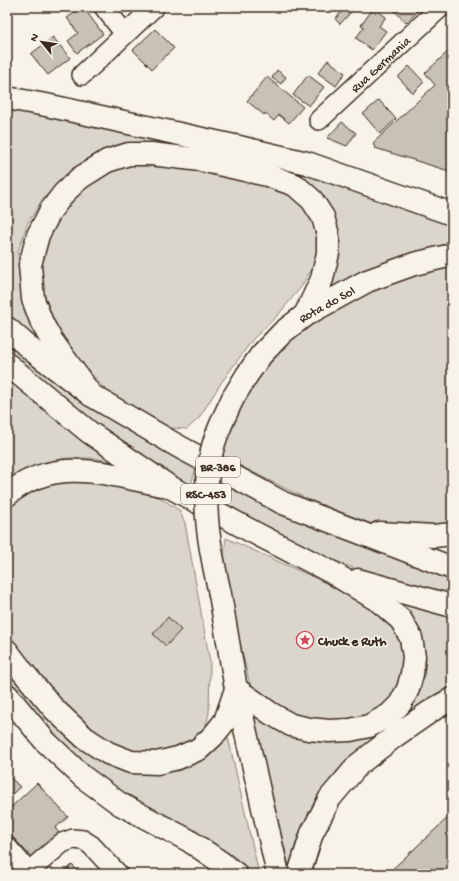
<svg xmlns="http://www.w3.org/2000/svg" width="459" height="881" font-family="'Gochi Hand',sans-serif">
<rect width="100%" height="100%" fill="#f7f3e8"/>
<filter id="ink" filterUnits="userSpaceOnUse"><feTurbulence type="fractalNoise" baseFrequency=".025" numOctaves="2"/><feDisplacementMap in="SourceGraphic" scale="8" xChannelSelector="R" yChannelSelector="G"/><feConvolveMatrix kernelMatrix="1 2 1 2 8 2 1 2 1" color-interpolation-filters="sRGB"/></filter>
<g filter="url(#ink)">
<path fill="#dbd6cb" stroke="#8b8074" d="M 7,104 L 248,151 L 452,223 L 452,245 L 323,295 L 316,198 L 157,146 L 124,143 L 103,150 L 84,161 L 62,179 L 42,200 L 27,224 L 18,252 L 20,286 L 28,313 L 47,354 L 7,319 Z
M 153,159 L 291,189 L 315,216 L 321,249 L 313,267 L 301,287 L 279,314 L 253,339 L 221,383 L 199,418 L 187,429 L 170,428 L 145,418 L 111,396 L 73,353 L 52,320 L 43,291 L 39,264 L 44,239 L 70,198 L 108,170 Z
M 452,263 L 452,527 L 375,525 L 307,499 L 224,458 L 221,448 L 227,430 L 253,381 L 274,356 L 298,330 L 372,283 Z
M 7,337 L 129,430 L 167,453 L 197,465 L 189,490 L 138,456 L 33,375 L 7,353 Z
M 7,373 L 130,467 L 95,458 L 66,458 L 47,463 L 26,473 L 7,486 Z
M 94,479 L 159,497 L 179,510 L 185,523 L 210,662 L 209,713 L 206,726 L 200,733 L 179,750 L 141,757 L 103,741 L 63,706 L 29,663 L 7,631 L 7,506 L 19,496 L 47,481 Z
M 219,480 L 452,573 L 452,597 C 431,592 411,587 390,581 C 329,562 272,532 215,503 Z
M 226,538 L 324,582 L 369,603 L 401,634 L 406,667 L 393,700 L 367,720 L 310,723 L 260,699 L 250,685 L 229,596 L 225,571 L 224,553 Z
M 382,593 L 452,611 L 452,690 L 331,784 L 309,813 L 298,836 L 289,866 L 251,707 L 353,738 L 421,673 Z
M 7,662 L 114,767 L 213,750 L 220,745 L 228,737 L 259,874 L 248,874 L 225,857 L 85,771 L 19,696 L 7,680 Z"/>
<path fill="#c8c1b6" stroke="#3b2a1e" d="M 82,7 L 83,7 L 103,34 L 77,53 L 68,41 L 78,33 L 67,18 Z
M 346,7 L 347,7 L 352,11 L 340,24 L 335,19 Z
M 393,7 L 415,7 L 418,11 L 406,23 L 392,8 Z
M 374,8 L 386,17 L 379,26 L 386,31 L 372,50 L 356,38 L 364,27 L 361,25 Z
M 155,29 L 174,48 L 152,69 L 133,50 Z
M 53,37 L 70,58 L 48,75 L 31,54 Z
M 452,48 L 452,172 L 375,148 L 373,143 L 435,85 L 425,73 Z
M 328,60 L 345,73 L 336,86 L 318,73 Z
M 409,66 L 424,82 L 413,93 L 398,77 Z
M 277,70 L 286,77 L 281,84 L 272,78 Z
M 308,75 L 324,87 L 309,106 L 293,95 Z
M 267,77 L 303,107 L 289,123 L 279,115 L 274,121 L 265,113 L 264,115 L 247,101 Z
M 379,100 L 396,119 L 380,134 L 363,114 Z
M 342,122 L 356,133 L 347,146 L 327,138 Z
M 168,617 L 181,630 L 166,646 L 153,634 Z
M 9,776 L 20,787 L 11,795 L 7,790 L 7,779 Z
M 37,783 L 68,817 L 55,828 L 63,837 L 36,862 L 7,831 L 7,811 Z
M 452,814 L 452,874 L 387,874 Z
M 72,865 L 81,874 L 62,874 Z"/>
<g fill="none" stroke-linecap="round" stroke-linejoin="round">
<defs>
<g id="minor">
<path d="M 104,7 L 125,34"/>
<path d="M 82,75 L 154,7"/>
<path id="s1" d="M 319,120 L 441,7"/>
<path d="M 7,847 L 29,872"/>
<path d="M 26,874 L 62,843 L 73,839 L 83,840 L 91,845 L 118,874"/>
</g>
<path id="major" d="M 236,689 L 278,874"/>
<g id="highway">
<path d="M 7,98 L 46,105 L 239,147 L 307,163 L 452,214"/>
<path d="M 7,328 L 33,351 L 91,395 L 176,445 L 283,503 L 452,568"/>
<path d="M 7,364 L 89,432 L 170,487 L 253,532 L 333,573 L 379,601 L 401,620 L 411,638 L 414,657 L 412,674 L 408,689 L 400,704 L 389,715 L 369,726 L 350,730 L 329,731 L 309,729 L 291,725 L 270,713 L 255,702 L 236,689"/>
<path d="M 91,395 L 52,341 L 42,323 L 33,299 L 30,265 L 38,235 L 51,210 L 64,193 L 80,178 L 107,161 L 129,154 L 151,154 L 201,160 L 267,175 L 295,185 L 312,200 L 323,217 L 328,235 L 328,253 L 322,279 L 305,315"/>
<path id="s2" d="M 233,398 L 247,375 L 261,355 L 283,332 L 305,315 L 367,281 L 414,264 L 452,255"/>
<path d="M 7,495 C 54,455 108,474 161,485"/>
<path d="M 379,533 L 434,536 L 452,534"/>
<path d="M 358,580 L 452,606"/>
<path d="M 7,651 L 23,672 L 54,709 L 85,738 L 108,753 L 131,762 L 157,763 L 178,758 L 199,749 L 213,736 L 225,721 L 236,689 L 220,594"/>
<path d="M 7,695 L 45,741 L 83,777 L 120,804 L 188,840 L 219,861 L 236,874"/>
<path d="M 299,874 L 312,833 L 330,798 L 359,764 L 395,736 L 434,709 L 452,699"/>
</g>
</defs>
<use href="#minor" stroke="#3b2a1e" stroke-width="22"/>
<use href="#major" stroke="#3b2a1e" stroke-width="25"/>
<use href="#highway" stroke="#3b2a1e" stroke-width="25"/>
<use href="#minor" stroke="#f7f3e8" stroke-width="19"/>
<use href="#major" stroke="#f7f3e8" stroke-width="22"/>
<use href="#highway" stroke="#f7f3e8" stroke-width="22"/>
<defs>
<path id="highway-bridge" d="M 220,594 C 210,549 201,507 210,461 C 211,455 212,449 214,443 C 219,427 226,413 233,398"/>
</defs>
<use href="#highway-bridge" stroke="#3b2a1e" stroke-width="25" stroke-linecap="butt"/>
<use href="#highway-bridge" stroke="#f7f3e8" stroke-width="22"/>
</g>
</g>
<defs>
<symbol id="sight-ring" viewBox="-11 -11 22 22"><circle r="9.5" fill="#f7f3e8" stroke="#d1495b" stroke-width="1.5"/><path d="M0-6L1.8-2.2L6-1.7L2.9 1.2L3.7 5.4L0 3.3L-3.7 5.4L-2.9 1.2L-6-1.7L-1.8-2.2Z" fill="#d1495b"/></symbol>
</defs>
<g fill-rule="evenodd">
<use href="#sight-ring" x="295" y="630" width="20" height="20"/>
</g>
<g text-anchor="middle" stroke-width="3" stroke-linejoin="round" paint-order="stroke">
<g fill="#f7f3e8" stroke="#73665b" stroke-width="1">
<rect x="196" y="457" width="44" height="20" rx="3"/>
<rect x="181" y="484" width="50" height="20" rx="3"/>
</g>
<g font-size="12" font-weight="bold" fill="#3b2a1e">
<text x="218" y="471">BR-386</text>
<text x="206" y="498">RSC-453</text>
</g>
<g font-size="13" fill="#3b2a1e" stroke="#f7f3e8">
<text dy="5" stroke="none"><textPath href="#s1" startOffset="83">Rua Germania</textPath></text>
<text dy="5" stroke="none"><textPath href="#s2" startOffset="135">Rota do Sol</textPath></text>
</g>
<g font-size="13" font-weight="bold" fill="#3b2a1e" stroke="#f7f3e8" text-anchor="start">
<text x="318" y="645">Chuck e Ruth</text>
</g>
</g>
<rect width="459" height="881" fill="none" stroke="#f7f3e8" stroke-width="24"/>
<rect x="12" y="12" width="435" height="857" fill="none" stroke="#3b2a1e" stroke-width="1.5" filter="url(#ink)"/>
<g transform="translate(42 42) rotate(300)" stroke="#f7f3e8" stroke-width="3" paint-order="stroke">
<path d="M0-3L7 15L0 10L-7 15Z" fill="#3b2a1e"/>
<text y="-6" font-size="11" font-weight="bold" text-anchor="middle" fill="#3b2a1e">N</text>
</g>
</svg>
